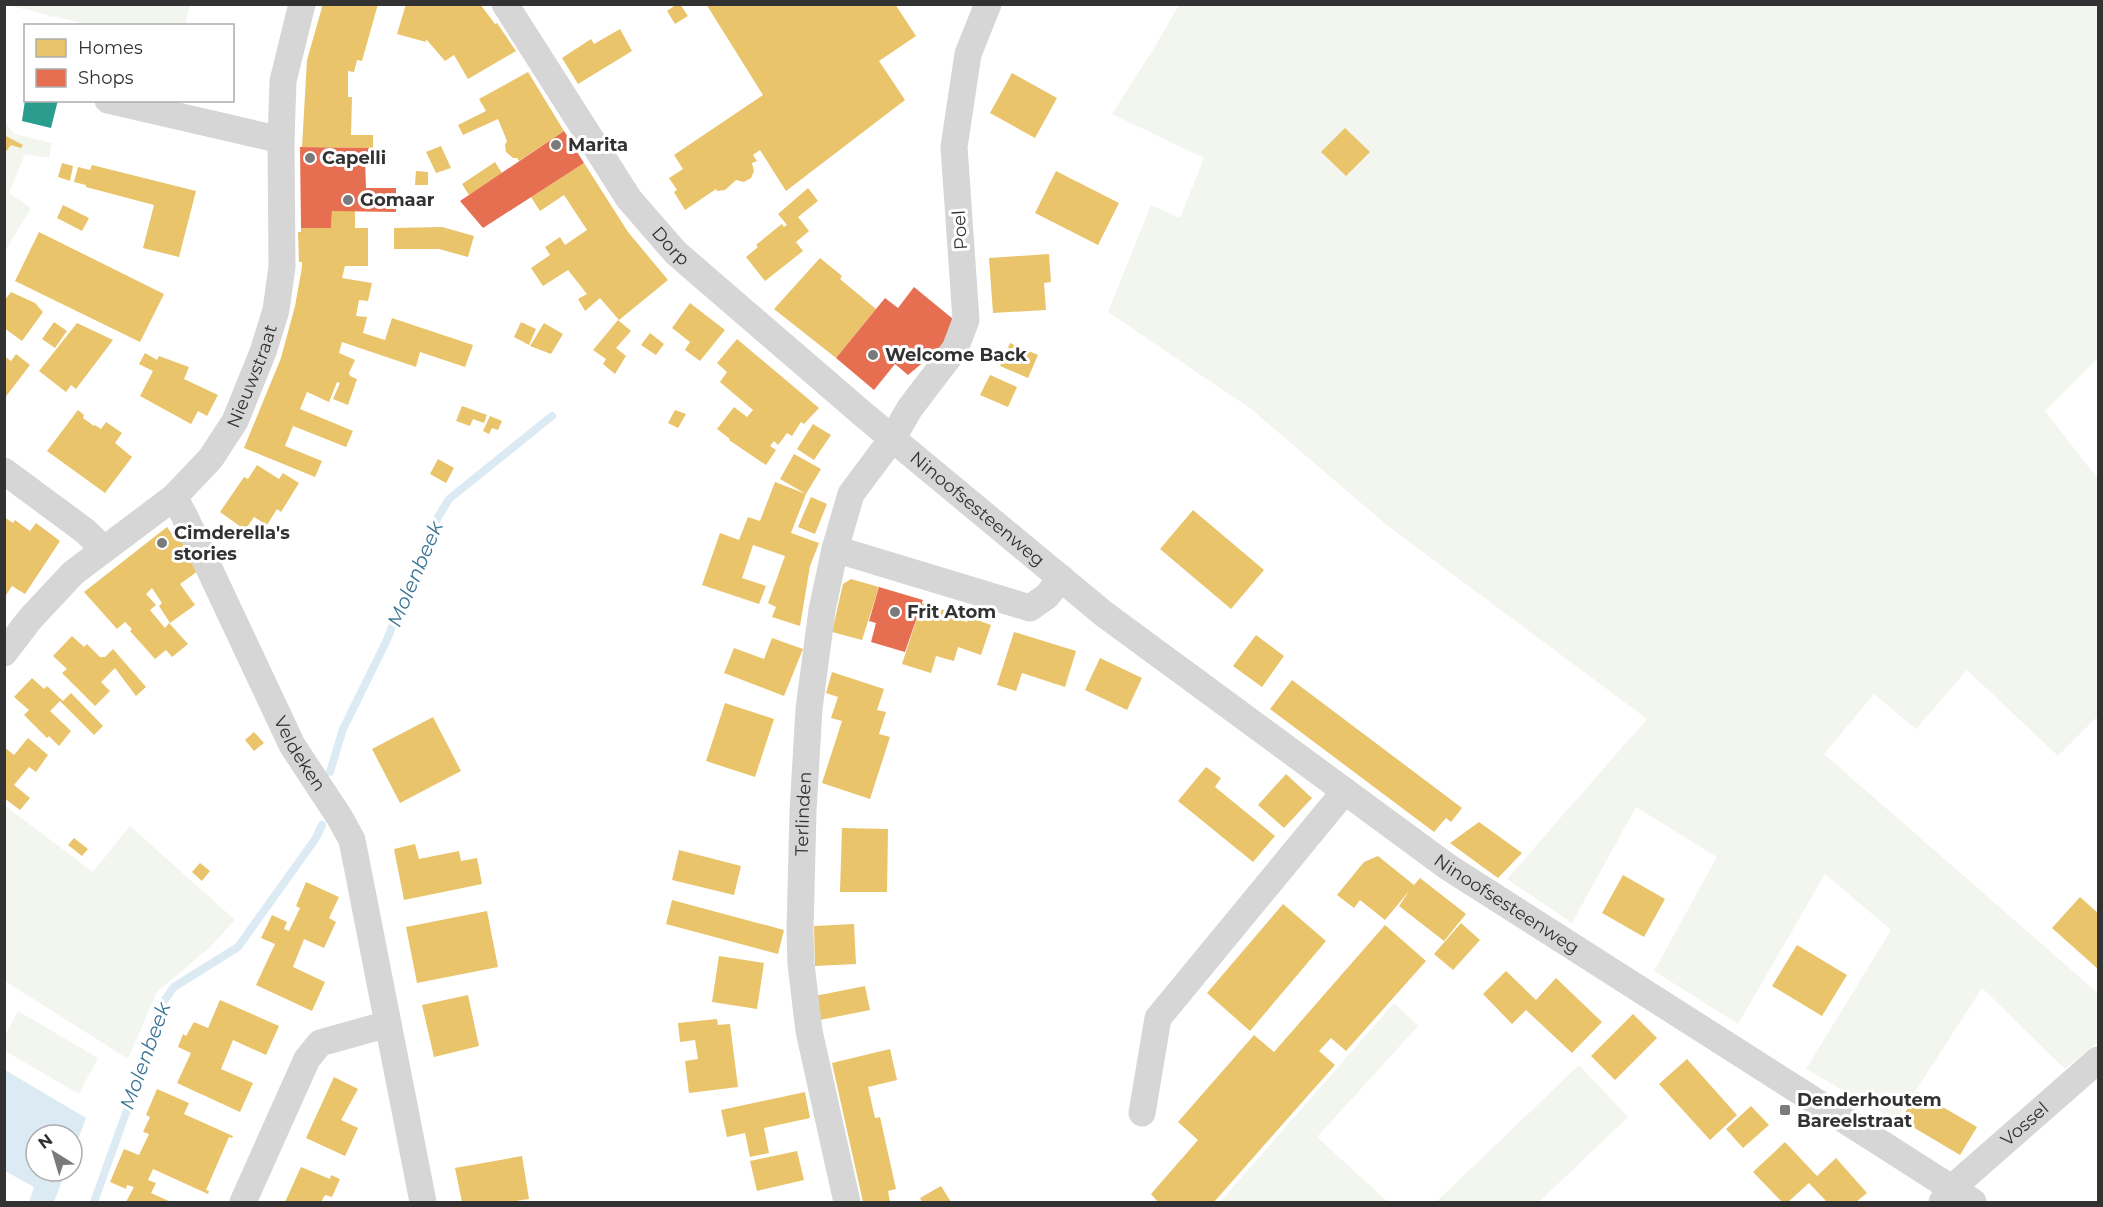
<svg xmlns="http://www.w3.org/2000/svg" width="2103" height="1207" font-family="Montserrat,sans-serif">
<rect width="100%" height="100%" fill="#fff"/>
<path fill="#f2f6ee" d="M 7,5 L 190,4 L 190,5 L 185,25 L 89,25 Z
M 1179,5 L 2098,5 L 2098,358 L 2045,411 L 2098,479 L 2098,716 L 2058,756 L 1967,670 L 1916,729 L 1874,694 L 1824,754 L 2098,993 L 2098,1042 L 2065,1069 L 1982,988 L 1896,1121 L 1806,1069 L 1891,930 L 1825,874 L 1738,1024 L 1654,971 L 1717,857 L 1636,807 L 1572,923 L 1507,879 L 1647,719 L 1388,526 L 1251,409 L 1108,312 L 1151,205 L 1180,218 L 1204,158 L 1112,114 L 1156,45 Z
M 5,122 L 14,134 L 52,143 L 49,158 L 25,154 L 9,193 L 31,208 L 5,251 Z
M 4,805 L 93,872 L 130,826 L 235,920 L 210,947 L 157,992 L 128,1059 L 5,981 Z
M 1394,1003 L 1418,1026 L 1317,1137 L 1388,1202 L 1220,1202 Z
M 18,1011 L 98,1058 L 79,1094 L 5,1051 L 5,1036 Z
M 1579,1065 L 1628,1117 L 1539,1202 L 1436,1202 Z"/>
<path fill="#dbeaf3" d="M 5,1070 L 86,1118 L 72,1156 L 72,1135 L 36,1135 L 36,1171 L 66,1171 L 54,1202 L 29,1202 L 34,1187 L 5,1171 Z"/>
<path fill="#e9c46a" d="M 323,4 L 378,4 L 362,61 L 357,60 L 354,72 L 348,71 L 348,97 L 352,97 L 351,135 L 373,135 L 373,148 L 302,147 L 307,60 Z
M 406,4 L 480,4 L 495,24 L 497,23 L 516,51 L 468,79 L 454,55 L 445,61 L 426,39 L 426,42 L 397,34 Z
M 677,4 L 680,4 L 688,16 L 675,24 L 667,11 Z
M 706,4 L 895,4 L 916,36 L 879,61 L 905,100 L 786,191 L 760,150 L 753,155 L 757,161 L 752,163 L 754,171 L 751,178 L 744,182 L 736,180 L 725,190 L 717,191 L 716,189 L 685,210 L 674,192 L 677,190 L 669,178 L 683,169 L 674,155 L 763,95 Z
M 620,29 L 632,51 L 578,84 L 562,58 L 591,39 L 594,44 Z
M 528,72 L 564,131 L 519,161 L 517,158 L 513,158 L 506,152 L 505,145 L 507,141 L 498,119 L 463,135 L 458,125 L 486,111 L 479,99 Z
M 1012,73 L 1057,98 L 1035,138 L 990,113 Z
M 1345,128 L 1370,152 L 1346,176 L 1321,152 Z
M 4,135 L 23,145 L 21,148 L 11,145 L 4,154 Z
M 441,146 L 451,168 L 436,173 L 426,152 Z
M 495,162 L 502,173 L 469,195 L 462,184 Z
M 62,163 L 73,166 L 70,181 L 58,177 Z
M 584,163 L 628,232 L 668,280 L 619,320 L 600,298 L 585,311 L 578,299 L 587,294 L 568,270 L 543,286 L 531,268 L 550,255 L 545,247 L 560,237 L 565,245 L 587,230 L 564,195 L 540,211 L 531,197 Z
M 92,165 L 196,191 L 179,257 L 143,248 L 154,205 L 86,187 L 86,185 L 74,182 L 78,167 L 90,170 Z
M 416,171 L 428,172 L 428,185 L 415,185 Z
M 1056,171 L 1119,203 L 1098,245 L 1035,213 Z
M 808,188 L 818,201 L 798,217 L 809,231 L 796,242 L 803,251 L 765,281 L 746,257 L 758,247 L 756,245 L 778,227 L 782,224 L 784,227 L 787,225 L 778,214 Z
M 63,205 L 89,218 L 82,231 L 57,218 Z
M 332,211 L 355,211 L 355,228 L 368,228 L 368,266 L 345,266 L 342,278 L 372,283 L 368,301 L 359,300 L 356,316 L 367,317 L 363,333 L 385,340 L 392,318 L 473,345 L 465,367 L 420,352 L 416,367 L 342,342 L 339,353 L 355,360 L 349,373 L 350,376 L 357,379 L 348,405 L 333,399 L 340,383 L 337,382 L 329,402 L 307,392 L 300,409 L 353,431 L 346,447 L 293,426 L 285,446 L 322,461 L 315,477 L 244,448 L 281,358 L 295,306 L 302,267 L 302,262 L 299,262 L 298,232 L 301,232 L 301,228 L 331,228 Z
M 442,227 L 474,236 L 468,257 L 439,249 L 394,249 L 394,228 Z
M 39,232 L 164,294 L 140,342 L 15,281 Z
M 1049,254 L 1051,282 L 1044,283 L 1046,310 L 993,313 L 989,258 Z
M 820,258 L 842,276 L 840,279 L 876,309 L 836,358 L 774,309 Z
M 11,292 L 35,303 L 43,312 L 22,341 L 4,328 L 4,301 Z
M 690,303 L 725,330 L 700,361 L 685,350 L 690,342 L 672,328 Z
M 618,320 L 631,331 L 616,348 L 626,356 L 615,374 L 603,364 L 606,359 L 593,350 Z
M 54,322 L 67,331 L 55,348 L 42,339 Z
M 521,322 L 536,329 L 529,345 L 514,337 Z
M 77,323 L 113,340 L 76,389 L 71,385 L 66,392 L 39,371 Z
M 544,323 L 563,334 L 551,354 L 530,346 Z
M 650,333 L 664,344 L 656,355 L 641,345 Z
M 737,339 L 819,408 L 804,424 L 801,422 L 792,436 L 787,433 L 778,445 L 774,441 L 770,446 L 776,450 L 766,465 L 729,440 L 730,439 L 717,429 L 734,407 L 747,417 L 753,410 L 720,382 L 727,372 L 717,363 Z
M 1010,343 L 1038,355 L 1028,378 L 1000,366 Z
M 145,353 L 157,360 L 159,356 L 189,367 L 184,379 L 218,395 L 207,416 L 198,411 L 191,424 L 140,396 L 153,371 L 139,364 Z
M 16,354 L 30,365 L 4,399 L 4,356 L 11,361 Z
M 990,375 L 1017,387 L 1008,407 L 980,395 Z
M 462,406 L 487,415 L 484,423 L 473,419 L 470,426 L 456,421 Z
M 78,410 L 84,415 L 83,418 L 94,426 L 95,425 L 101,429 L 106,422 L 122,433 L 115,443 L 132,457 L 105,493 L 47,451 Z
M 675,410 L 686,414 L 678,428 L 668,423 Z
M 490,416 L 502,421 L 498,430 L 492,428 L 489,434 L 483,431 Z
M 813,424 L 831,435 L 814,460 L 797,449 Z
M 794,454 L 821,469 L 806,494 L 791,533 L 819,543 L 810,566 L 800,626 L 772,617 L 776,607 L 768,603 L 785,556 L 753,545 L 742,578 L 766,586 L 759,604 L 702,585 L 720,533 L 739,540 L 748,517 L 760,521 L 775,482 L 806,494 L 780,479 Z
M 438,459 L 454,468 L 446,483 L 430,474 Z
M 257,465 L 279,479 L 283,473 L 299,483 L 281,512 L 277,509 L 267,525 L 254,517 L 245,530 L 220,512 L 244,477 L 248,479 Z
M 811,497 L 827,504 L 815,534 L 798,527 Z
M 1193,510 L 1264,570 L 1231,609 L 1160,549 Z
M 4,517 L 13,523 L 15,520 L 30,531 L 36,523 L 60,541 L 25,594 L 12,586 L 4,598 Z
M 167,527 L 177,541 L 182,536 L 198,571 L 180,584 L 195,605 L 170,623 L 159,606 L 162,603 L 152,588 L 146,594 L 156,605 L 150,610 L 165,628 L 169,623 L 188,644 L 172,657 L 166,650 L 155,659 L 130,631 L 132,629 L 125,622 L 117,629 L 84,592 Z
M 851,579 L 879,587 L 862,640 L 832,632 L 843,584 Z
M 922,603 L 950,612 L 948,617 L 967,622 L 969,617 L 991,625 L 981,655 L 958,647 L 954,661 L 936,656 L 931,673 L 902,664 Z
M 1014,632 L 1076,651 L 1065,687 L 1022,673 L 1016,691 L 997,685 Z
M 1256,635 L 1284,656 L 1262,687 L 1233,666 Z
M 72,636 L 84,647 L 87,644 L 100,657 L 105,657 L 113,649 L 146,687 L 136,696 L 115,668 L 101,682 L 110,691 L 95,706 L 62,673 L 67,669 L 53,656 Z
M 772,638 L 803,649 L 784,696 L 724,673 L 734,648 L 764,659 Z
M 1100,658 L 1142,678 L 1127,710 L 1085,690 Z
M 832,672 L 884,689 L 877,710 L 886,712 L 879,734 L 890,737 L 870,799 L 822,783 L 842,721 L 831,718 L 838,697 L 826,693 Z
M 32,678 L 44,689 L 47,686 L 63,701 L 71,693 L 103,726 L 94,735 L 60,701 L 50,711 L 71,731 L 59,746 L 49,736 L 47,738 L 24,715 L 29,710 L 14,697 Z
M 1292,680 L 1462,808 L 1451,822 L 1446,818 L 1434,832 L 1270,709 Z
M 725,703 L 774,719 L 755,777 L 706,761 Z
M 433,717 L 461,771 L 400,803 L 372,749 Z
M 254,732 L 264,743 L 254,751 L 245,740 Z
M 28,738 L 48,755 L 36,772 L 29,767 L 14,785 L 30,798 L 20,810 L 4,798 L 4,747 L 14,755 Z
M 1206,767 L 1221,778 L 1215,787 L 1275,836 L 1253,862 L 1178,801 Z
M 1286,774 L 1312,798 L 1284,828 L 1258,805 Z
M 1479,822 L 1522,853 L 1498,878 L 1450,843 Z
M 842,828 L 888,829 L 887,892 L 840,892 Z
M 74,838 L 88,849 L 82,856 L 68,845 Z
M 415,844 L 419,859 L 459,851 L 461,861 L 477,858 L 482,884 L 404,900 L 394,849 Z
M 679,850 L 741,866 L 734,895 L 672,880 Z
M 1378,856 L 1414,885 L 1420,878 L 1466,914 L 1444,941 L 1399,906 L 1409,891 L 1385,920 L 1360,900 L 1354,908 L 1337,895 L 1364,862 Z
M 200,863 L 210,871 L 202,881 L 192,872 Z
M 1623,875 L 1665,899 L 1644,937 L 1602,913 Z
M 306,882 L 339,897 L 329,918 L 336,922 L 324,948 L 304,939 L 293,967 L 325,982 L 312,1011 L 256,985 L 275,944 L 261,938 L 272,915 L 287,922 L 284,929 L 289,931 L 300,908 L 296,906 Z
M 2080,897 L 2098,913 L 2098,969 L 2052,928 Z
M 672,900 L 784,930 L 778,954 L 666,924 Z
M 1283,904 L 1326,941 L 1250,1031 L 1207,993 Z
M 487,911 L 498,967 L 417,983 L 406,927 Z
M 1461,923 L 1480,940 L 1453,970 L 1434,954 Z
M 854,924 L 856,964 L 815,966 L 814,926 Z
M 1385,925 L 1426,961 L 1346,1051 L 1331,1038 L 1319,1051 L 1335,1065 L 1214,1202 L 1158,1202 L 1151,1194 L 1198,1140 L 1178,1122 L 1254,1035 L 1274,1052 Z
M 1797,945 L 1847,975 L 1822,1016 L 1772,986 Z
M 719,956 L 764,963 L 757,1009 L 712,1002 Z
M 1506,971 L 1536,1000 L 1556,978 L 1602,1022 L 1572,1053 L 1526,1010 L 1512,1024 L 1483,994 Z
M 865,986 L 870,1010 L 820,1020 L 815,996 Z
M 468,995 L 479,1046 L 434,1057 L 422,1005 Z
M 220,1000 L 279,1026 L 266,1055 L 233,1040 L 221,1069 L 253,1083 L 240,1112 L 177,1083 L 191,1053 L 178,1047 L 183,1034 L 186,1036 L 194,1022 L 208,1028 Z
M 1633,1014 L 1657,1038 L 1615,1080 L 1591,1056 Z
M 717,1019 L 718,1025 L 730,1024 L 738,1087 L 689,1093 L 685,1061 L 698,1059 L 695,1040 L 680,1042 L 678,1023 Z
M 890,1049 L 897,1080 L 868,1087 L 875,1118 L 880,1117 L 896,1189 L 888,1191 L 890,1202 L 863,1202 L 832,1063 Z
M 1687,1059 L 1737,1115 L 1710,1140 L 1659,1084 Z
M 334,1077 L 358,1089 L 341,1120 L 358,1128 L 345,1156 L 306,1138 Z
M 157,1089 L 189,1103 L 184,1114 L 233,1136 L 232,1138 L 229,1137 L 206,1190 L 209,1191 L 208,1194 L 153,1169 L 148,1180 L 156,1183 L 151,1193 L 171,1202 L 126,1202 L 134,1187 L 127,1185 L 126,1189 L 110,1182 L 124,1149 L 139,1155 L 149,1134 L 143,1132 L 150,1117 L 146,1115 Z
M 805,1092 L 810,1118 L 764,1128 L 769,1153 L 750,1157 L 745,1133 L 727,1137 L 721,1110 Z
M 1917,1092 L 1977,1127 L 1960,1155 L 1901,1120 Z
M 1751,1106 L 1769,1125 L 1743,1148 L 1726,1129 Z
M 1785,1142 L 1817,1176 L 1836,1158 L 1867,1193 L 1856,1202 L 1827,1202 L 1809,1183 L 1788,1202 L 1782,1202 L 1753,1172 Z
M 797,1151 L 804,1180 L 757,1191 L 750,1161 Z
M 522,1156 L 529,1199 L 509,1202 L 462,1202 L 455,1168 Z
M 301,1167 L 330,1179 L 331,1175 L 340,1179 L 332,1197 L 325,1195 L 321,1202 L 285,1202 Z
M 941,1186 L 951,1202 L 922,1202 L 920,1198 Z"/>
<path fill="#e76f51" d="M 564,131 L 584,163 L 483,228 L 460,201 Z
M 300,147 L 373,148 L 373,158 L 365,158 L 366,188 L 396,188 L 396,212 L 332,211 L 331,228 L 301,228 Z
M 914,287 L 953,319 L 944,345 L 908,375 L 895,364 L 874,390 L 836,358 L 885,298 L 898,308 Z
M 879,587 L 923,600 L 905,652 L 871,642 L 876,623 L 869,621 Z"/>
<path fill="#2a9d8f" d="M 25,100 L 58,100 L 51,128 L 22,121 Z"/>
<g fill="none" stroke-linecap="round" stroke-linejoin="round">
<path stroke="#dbeaf3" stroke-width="8" d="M 330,772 L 343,729 L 385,644 L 437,519 L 449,499 L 552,416
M 94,1202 L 141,1071 L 161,1005 L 174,987 L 238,947 L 316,838 L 322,825"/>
<g stroke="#d6d6d6" stroke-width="27">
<path id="s1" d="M 505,4 L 629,199 L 676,253 L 864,415 L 1104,614 L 1448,867 L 1973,1202"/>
<path d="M 108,100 L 281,140"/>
<path d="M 4,471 L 85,531 L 104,549"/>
<path id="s2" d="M 174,497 L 184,515 L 292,745 L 340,818 L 352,840 L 423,1202"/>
<path d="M 835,549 L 1030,608 L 1047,596 L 1061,578"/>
<path id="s3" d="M 4,653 L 30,619 L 73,573 L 174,497 L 211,458 L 235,421 L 263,352 L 276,310 L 282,267 L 281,140 L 283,81 L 302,4"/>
<path d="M 1142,1113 L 1158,1018 L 1345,791"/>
<path d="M 243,1202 L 307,1059 L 320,1043 L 388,1024"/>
<path id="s4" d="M 847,1202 L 809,1031 L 801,964 L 800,931 L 803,811 L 809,709 L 822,610 L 835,549 L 851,494 L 892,439 L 910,408 L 955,349 L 966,320 L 954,147 L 968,54 L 988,4"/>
<path id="s5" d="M 1942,1202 L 1952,1188 L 2098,1060"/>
</g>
</g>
<g fill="#7a7a7a" stroke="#fff" stroke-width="2">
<circle cx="556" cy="145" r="6"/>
<circle cx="310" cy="158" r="6"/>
<circle cx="348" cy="200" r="6"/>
<circle cx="873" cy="355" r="6"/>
<circle cx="162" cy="543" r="6"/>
<circle cx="895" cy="612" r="6"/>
<rect x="1779" y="1104" width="12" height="12" rx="3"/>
</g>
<g text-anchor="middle" stroke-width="6" stroke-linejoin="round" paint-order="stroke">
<g font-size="18" font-weight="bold" fill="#323232" stroke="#fff" text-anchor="start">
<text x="568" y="151">Marita</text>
<text x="322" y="164">Capelli</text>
<text x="360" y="206">Gomaar</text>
<text x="885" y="361">Welcome Back</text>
<text x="174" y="539">Cimderella's<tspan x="174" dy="21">stories</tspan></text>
<text x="907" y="618">Frit Atom</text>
<text x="1797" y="1106">Denderhoutem<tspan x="1797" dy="21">Bareelstraat</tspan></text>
</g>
<g font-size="18" fill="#323232" stroke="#fff">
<text transform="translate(960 230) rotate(-94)" y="6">Poel</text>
<text dy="6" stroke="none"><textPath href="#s1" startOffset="294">Dorp</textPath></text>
<text dy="6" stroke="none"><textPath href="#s3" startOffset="378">Nieuwstraat</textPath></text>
<text dy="6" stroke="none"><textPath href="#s1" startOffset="698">Ninoofsesteenweg</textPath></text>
<text dy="6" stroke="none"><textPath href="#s2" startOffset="286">Veldeken</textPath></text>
<text dy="6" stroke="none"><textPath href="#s4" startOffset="393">Terlinden</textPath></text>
<text dy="6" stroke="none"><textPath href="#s1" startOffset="1359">Ninoofsesteenweg</textPath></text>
<text dy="6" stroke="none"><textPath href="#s5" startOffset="114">Vossel</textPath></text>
</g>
<g font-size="20" font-style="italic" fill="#3c7597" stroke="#fff">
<text transform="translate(415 574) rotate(-67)" y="7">Molenbeek</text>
<text transform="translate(145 1056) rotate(-70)" y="7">Molenbeek</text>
</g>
</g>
<rect width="2103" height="1207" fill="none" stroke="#323232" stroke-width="12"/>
<rect x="24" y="24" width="210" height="78" fill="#ffffff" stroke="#adadad" stroke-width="1.5"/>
<rect x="36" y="39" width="30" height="18" fill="#e9c46a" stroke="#adadad" stroke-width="1.5"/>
<text x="78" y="54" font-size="18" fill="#323232">Homes</text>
<rect x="36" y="69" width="30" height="18" fill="#e76f51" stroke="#adadad" stroke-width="1.5"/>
<text x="78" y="84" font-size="18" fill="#323232">Shops</text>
<g transform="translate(54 1153) rotate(323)"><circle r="28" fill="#ffffff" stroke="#adadad" stroke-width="1.5"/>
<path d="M0-4.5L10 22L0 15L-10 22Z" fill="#7a7a7a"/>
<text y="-9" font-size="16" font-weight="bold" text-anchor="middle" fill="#323232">N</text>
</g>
</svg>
